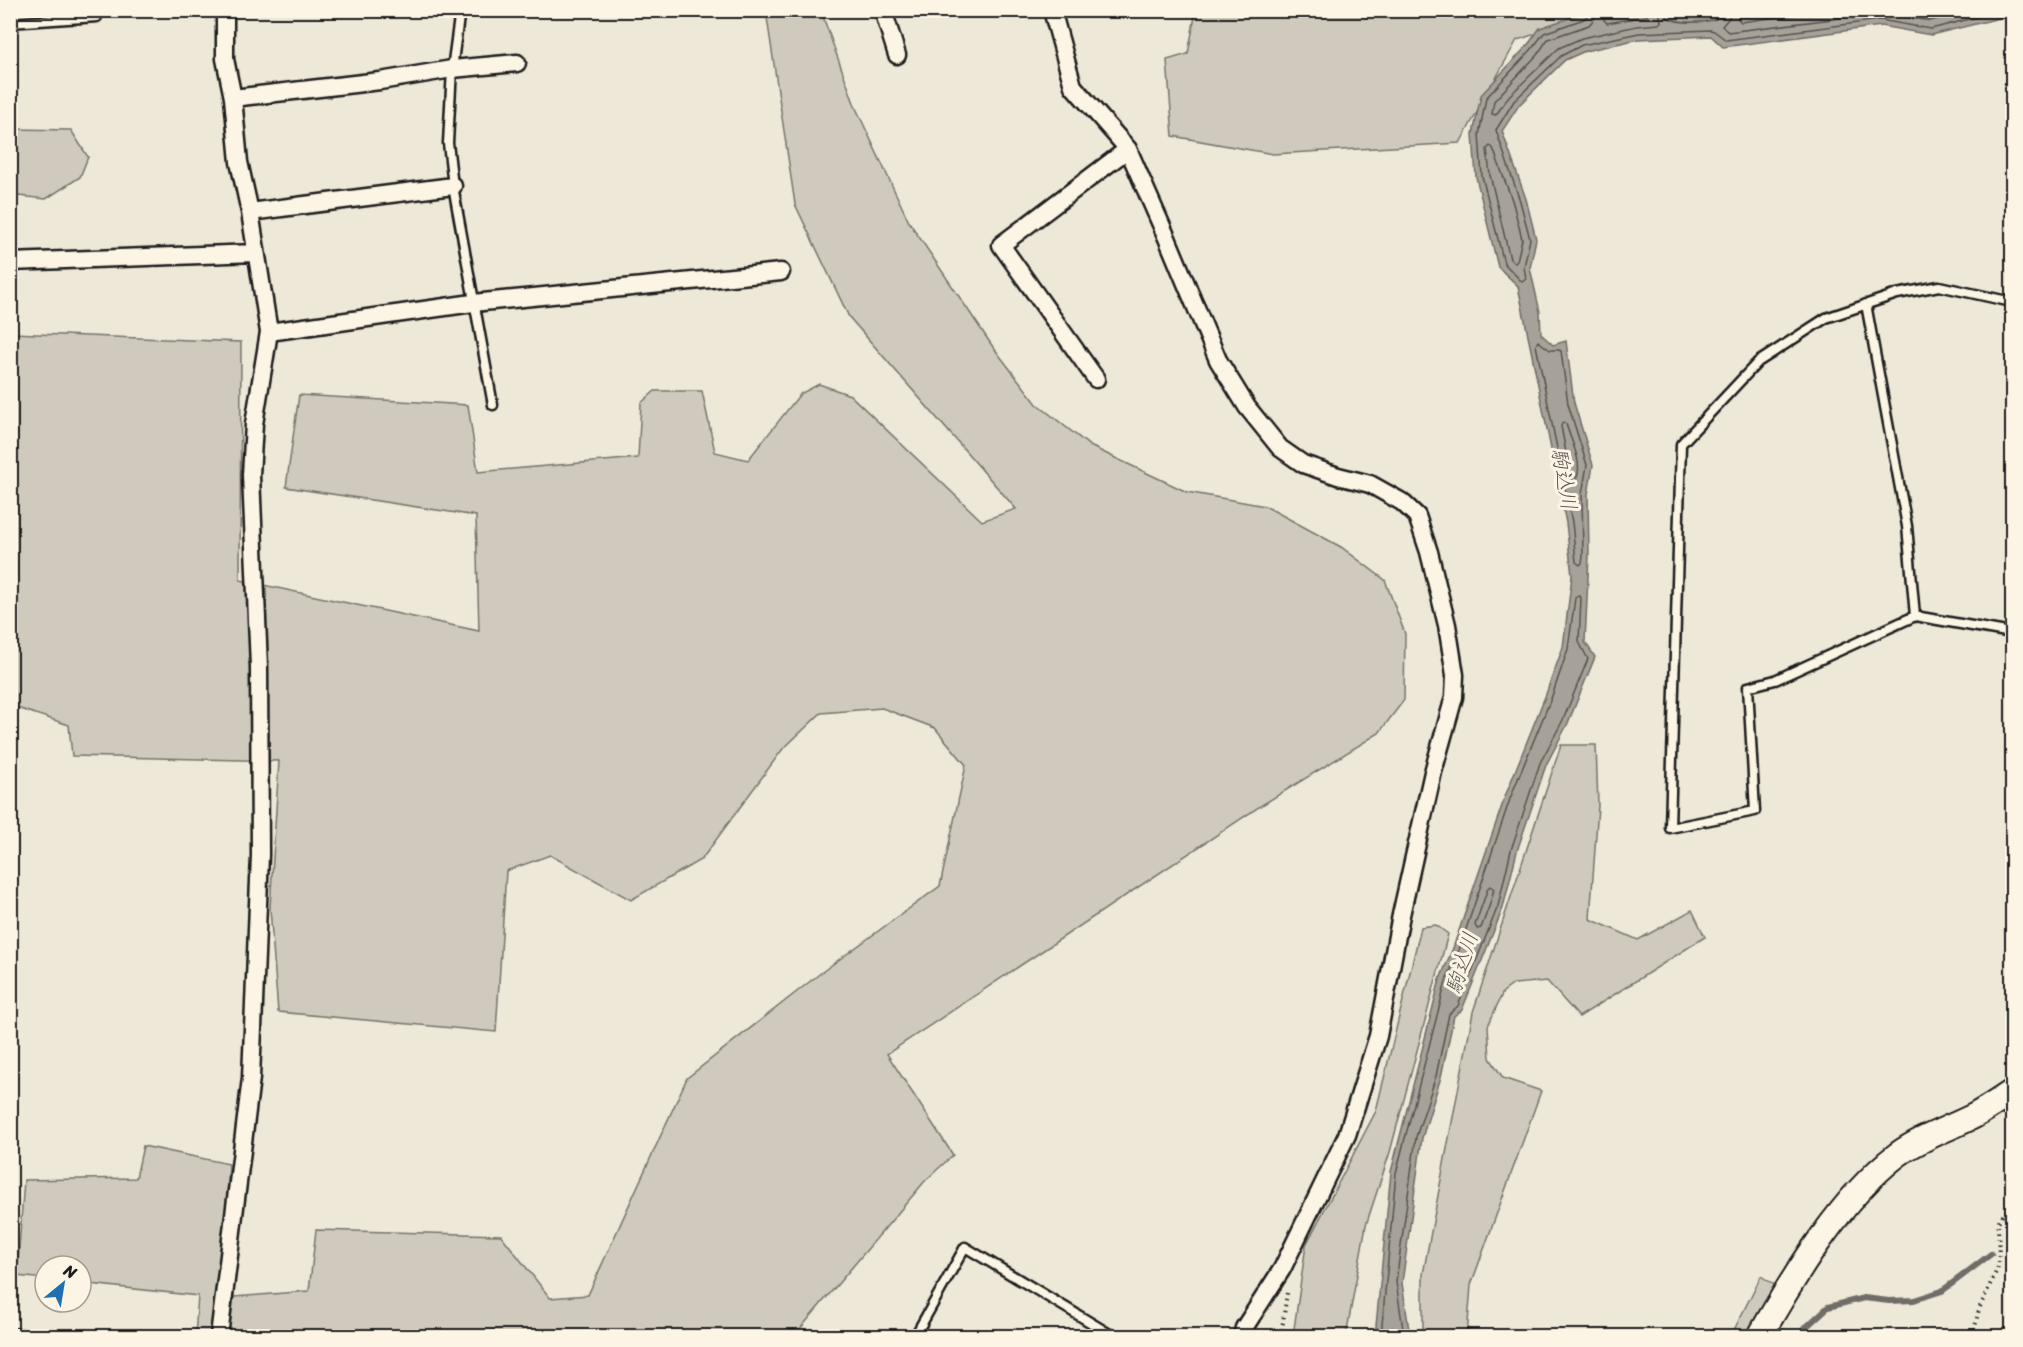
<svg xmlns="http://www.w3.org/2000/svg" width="2023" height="1347" font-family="Sriracha,'Klee One',sans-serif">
<rect width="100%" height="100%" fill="#eee8d9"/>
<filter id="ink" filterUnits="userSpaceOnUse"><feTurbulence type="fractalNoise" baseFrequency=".0167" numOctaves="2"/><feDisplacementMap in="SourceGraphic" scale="12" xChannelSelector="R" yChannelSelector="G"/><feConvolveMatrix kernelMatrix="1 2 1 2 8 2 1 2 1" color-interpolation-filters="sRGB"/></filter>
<g filter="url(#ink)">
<path fill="#cfcabd" stroke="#76736c" stroke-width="1.5" d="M 766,11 L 821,11 L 855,106 L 909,222 L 993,347 L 1037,404 L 1090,446 L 1187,492 L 1265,506 L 1341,547 L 1385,580 L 1405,634 L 1404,700 L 1379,733 L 1262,805 L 887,1054 L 953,1155 L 925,1181 L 794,1336 L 195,1336 L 198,1296 L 81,1283 L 81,1266 L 45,1266 L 45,1279 L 17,1276 L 24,1180 L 136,1178 L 143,1146 L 229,1164 L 221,1298 L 309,1291 L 316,1230 L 501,1235 L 550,1298 L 588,1295 L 687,1078 L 822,972 L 940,886 L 966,765 L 935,728 L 882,708 L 821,713 L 782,750 L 702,859 L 631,900 L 550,855 L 506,871 L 496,1032 L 278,1012 L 270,908 L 279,761 L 72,756 L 69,725 L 11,706 L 11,333 L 241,342 L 240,580 L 479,631 L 476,516 L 286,487 L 299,395 L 468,405 L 478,472 L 638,458 L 641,403 L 655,391 L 702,391 L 715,452 L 748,460 L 800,394 L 819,384 L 850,395 L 982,521 L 1016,509 L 849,317 L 795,204 Z
M 1196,11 L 1607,11 L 1517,40 L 1460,143 L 1273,154 L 1173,136 L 1167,60 L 1188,54 Z
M 11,129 L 71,130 L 88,157 L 80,177 L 46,199 L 19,196 L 11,200 Z
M 1561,745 L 1596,745 L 1598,806 L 1590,919 L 1638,940 L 1692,910 L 1705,937 L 1579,1017 L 1547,981 L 1514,984 L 1503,992 L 1488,1026 L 1490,1058 L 1503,1078 L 1541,1091 L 1471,1285 L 1467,1336 L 1423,1336 L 1423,1274 L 1473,1012 Z
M 1436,925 L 1448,934 L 1390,1152 L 1366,1225 L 1346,1336 L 1293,1336 L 1306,1245 L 1376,1111 L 1421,927 Z
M 1761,1276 L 1776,1286 L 1751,1336 L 1731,1336 Z"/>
<path fill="#a7a299" stroke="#6f6c67" stroke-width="1.5" d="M 1740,10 L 2012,10 L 2012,15 L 1931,35 L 1881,26 L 1723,47 L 1711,36 L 1639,39 L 1585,51 L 1565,60 L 1519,105 L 1502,131 L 1526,199 L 1536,239 L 1530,268 L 1540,312 L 1541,334 L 1553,345 L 1566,341 L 1574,403 L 1593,465 L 1588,494 L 1589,556 L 1585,642 L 1595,657 L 1568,723 L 1546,765 L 1517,851 L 1503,908 L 1462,1010 L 1454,1016 L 1441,1077 L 1422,1138 L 1402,1283 L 1410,1336 L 1375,1336 L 1391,1172 L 1440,979 L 1453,948 L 1506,794 L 1546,694 L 1563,647 L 1572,576 L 1566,523 L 1518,286 L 1498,267 L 1476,177 L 1473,134 L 1481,95 L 1527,46 L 1540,28 L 1590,11 L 1653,11 L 1692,16 Z"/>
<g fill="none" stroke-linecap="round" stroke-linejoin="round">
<path stroke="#54524e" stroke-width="1.5" d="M 1588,10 L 1588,15 L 1584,19 L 1544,33 L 1531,50 L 1486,98 L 1479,135 L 1482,176 L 1504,263 L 1522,282 L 1526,279 L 1524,267 L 1530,239 L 1520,201 L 1496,130 L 1514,101 L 1561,56 L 1582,45 L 1639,33 L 1710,30 L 1714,31 L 1726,40 L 1880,20 L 1931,29 L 2004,10
M 1596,10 L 1595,18 L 1589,25 L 1548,39 L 1537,55 L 1494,101 L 1492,114 L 1496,115 L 1509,96 L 1559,48 L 1582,38 L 1637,26 L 1659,24 L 1661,22 L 1659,10
M 1605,10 L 1604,20 L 1607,23 L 1647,16 L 1650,10
M 1666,10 C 1667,15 1666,17 1671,19 C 1682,24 1713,23 1722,16 L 1722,10
M 1730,10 L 1729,18 L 1722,26 L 1728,32 L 1880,13 L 1930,21 L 1973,10
M 1739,10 L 1738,19 L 1741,22 L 1831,10
M 1490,146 L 1493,148 L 1513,203 L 1522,239 L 1517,261 L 1515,263 L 1510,259 L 1490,175 L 1487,149 Z
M 1538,341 L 1550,350 L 1559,350 L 1561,351 L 1568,404 L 1587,465 L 1582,494 L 1583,556 L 1582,563 L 1580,565 L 1576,562 L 1572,522 L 1536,345 Z
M 1563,422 L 1566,424 C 1571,441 1585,466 1575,481 L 1571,479 L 1561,426 Z
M 1490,886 L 1494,889 L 1490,904 L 1481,928 L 1477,929 L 1475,925 L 1488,888 Z
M 1381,1336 L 1396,1173 L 1446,981 L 1459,950 L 1511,796 L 1552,696 L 1568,649 L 1575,598 L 1579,595 L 1581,598 L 1579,642 L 1588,659 L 1563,720 L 1540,763 L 1511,850 L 1498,906 L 1458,1006 L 1449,1014 L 1436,1076 L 1416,1137 L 1396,1282 L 1404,1336"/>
<path stroke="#6f6c67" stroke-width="6" d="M 2008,1242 L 2012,1237
M 1801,1336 L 1804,1329 L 1828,1307 L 1864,1298 L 1889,1301 L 1914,1300 L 1942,1291 L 1991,1254"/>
<defs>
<path id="lane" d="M 460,10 L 452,69 L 448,143 L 453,186 L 493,405
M 10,23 L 97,17
M 1866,304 L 1907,526 L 1915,616 L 1775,680 L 1748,687 L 1755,811 L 1670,828 L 1681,444 L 1758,362 L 1826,318 L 1897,294 L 1939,286 L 2012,302
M 1915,616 L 2012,633
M 10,1333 L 40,1336
M 915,1336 L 965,1247 L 1113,1336"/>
<path id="street" d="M 883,10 L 897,55
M 1052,10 L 1073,86 L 1128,149 L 1167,238 L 1218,360 L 1247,407 L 1280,448 L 1303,464 L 1338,476 L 1370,484 L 1402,502 L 1417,516 L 1429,552 L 1447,625 L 1455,675 L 1454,697 L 1433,772 L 1401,915 L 1378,1036 L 1347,1135 L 1282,1269 L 1244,1328 L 1242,1336
M 233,98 L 380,81 L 452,69 L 517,63
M 250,212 L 453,186
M 10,262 L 256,253
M 269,332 L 473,303 L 781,272
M 1096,379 L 1001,245 L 1128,149
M 219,1336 L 251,1078 L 260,855 L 259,667 L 251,475 L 254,424 L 269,332 L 250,212 L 239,162 L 233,98 L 225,59 L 225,10"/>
<path id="secondary" d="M 1760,1336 C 1794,1276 1841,1198 1897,1155 C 1920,1138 1948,1129 1974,1116 C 1987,1109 2000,1100 2012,1092"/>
</defs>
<use href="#lane" stroke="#1c1c1c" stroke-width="13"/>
<use href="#street" stroke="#1c1c1c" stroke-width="21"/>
<use href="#secondary" stroke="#1c1c1c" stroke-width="28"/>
<path stroke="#1c1c1c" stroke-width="4" stroke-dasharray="1.5 4.5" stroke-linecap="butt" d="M 1281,1336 L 1287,1293
M 1973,1336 L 1979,1309 L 1999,1265 L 1998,1222 L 2012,1203"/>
<use href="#lane" stroke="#fcf5e5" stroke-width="8"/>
<use href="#street" stroke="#fcf5e5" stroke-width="16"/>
<use href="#secondary" stroke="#fcf5e5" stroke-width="24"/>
</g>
</g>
<g text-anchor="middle" stroke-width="6" stroke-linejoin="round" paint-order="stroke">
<g font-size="21" font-style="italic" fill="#5b5854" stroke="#fcf5e5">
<text transform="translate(1564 479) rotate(80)" y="7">駒込川</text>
<text transform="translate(1462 963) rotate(-73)" y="7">駒込川</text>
</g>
</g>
<rect width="2023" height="1347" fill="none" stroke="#fcf5e5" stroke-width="36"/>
<rect x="18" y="18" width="1987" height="1311" fill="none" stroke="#1c1c1c" stroke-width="2" filter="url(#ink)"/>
<g transform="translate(63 1284) rotate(30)"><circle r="28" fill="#fcf5e5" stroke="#a29e95" stroke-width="1.5"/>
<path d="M0-4.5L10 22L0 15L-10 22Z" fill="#1f6fb2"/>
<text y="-9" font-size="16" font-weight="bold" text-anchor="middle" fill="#1c1c1c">N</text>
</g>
</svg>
